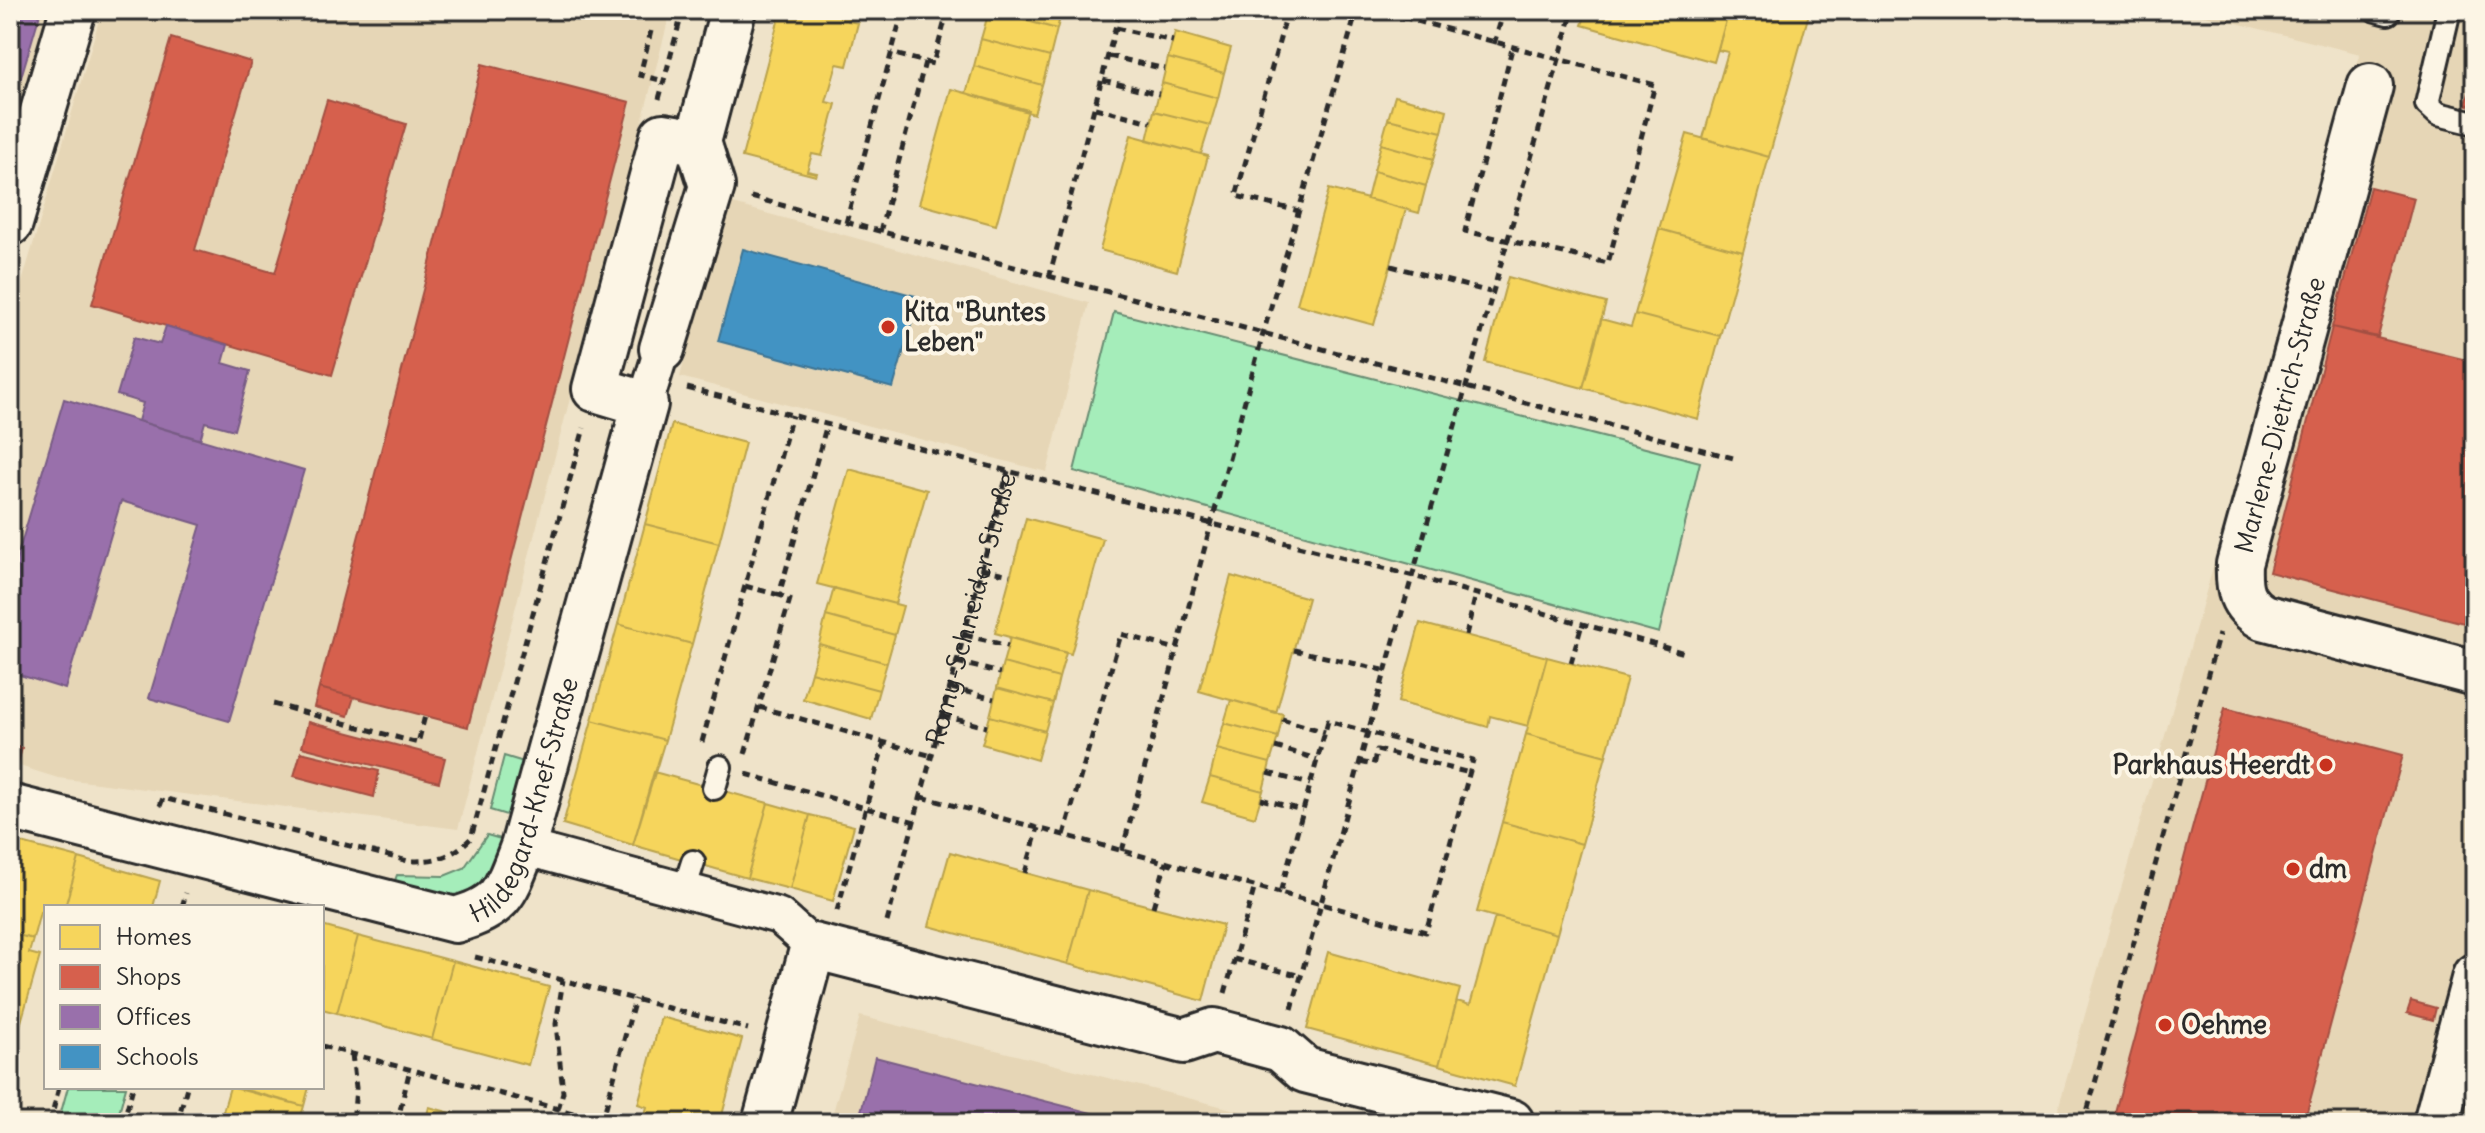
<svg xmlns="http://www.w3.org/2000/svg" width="2485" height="1133" font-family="Delius,sans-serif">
<rect width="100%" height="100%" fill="#efe3c9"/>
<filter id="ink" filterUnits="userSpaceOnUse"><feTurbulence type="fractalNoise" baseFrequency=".0125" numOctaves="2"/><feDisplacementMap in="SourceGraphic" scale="16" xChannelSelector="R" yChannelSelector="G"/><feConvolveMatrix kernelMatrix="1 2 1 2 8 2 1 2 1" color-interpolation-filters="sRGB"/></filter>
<g filter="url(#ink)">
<path fill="#e6d6b6" d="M 10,10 L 57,10 L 10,171 Z
M 102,10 L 671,10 L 458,829 L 58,778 L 10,763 L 10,323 Z
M 2184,10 L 2475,10 L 2475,1123 L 2054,1123 L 2360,54 Z
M 726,202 L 1089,303 L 1047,472 L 680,377 Z
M 860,1016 L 1288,1123 L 830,1123 Z"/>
<path fill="#a5edba" stroke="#688c72" stroke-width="2" d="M 1114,312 L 1700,462 L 1659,633 L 1074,471 Z
M 504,756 L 527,763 L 513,817 L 490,810 Z
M 487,835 L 504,840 C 480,907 452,900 390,894 L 397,875 L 444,876 L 464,868 Z
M 68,1087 L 126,1087 L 116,1123 L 58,1123 Z"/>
<path fill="#f6d55c" stroke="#b9a24d" stroke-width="2" d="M 781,10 L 851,10 L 848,21 L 858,23 L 847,66 L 837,64 L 826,102 L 836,104 L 822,156 L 812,154 L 807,171 L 817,173 L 816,176 L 742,157 Z
M 989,10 L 1062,10 L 1057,29 Z
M 1587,10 L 1729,10 L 1714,62 L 1582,25 Z
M 1729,10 L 1810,10 L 1769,157 L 1703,138 L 1728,52 L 1718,50 Z
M 989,11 L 1057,29 L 1050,57 L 981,39 Z
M 1175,32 L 1231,48 L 1224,73 L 1168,58 Z
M 981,39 L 1050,57 L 1042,85 L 974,66 Z
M 1168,58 L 1224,73 L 1218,98 L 1162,83 Z
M 974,66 L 1042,85 L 1034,114 L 966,93 Z
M 1162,83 L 1218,98 L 1210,125 L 1154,111 Z
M 951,89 L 1028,110 L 996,225 L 919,204 Z
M 1395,96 L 1447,110 L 1442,132 L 1388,119 Z
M 1154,111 L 1210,125 L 1201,154 L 1147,140 Z
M 1388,119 L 1442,132 L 1434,159 L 1381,144 Z
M 1687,134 L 1769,157 L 1743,252 L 1659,229 Z
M 1131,135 L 1208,156 L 1177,271 L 1100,250 Z
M 1381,144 L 1434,159 L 1426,186 L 1374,171 Z
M 1374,171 L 1426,186 L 1419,213 L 1367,199 Z
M 1329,189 L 1406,209 L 1374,325 L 1297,304 Z
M 1659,229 L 1743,252 L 1720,336 L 1635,314 Z
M 1508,277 L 1606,303 L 1583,388 L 1485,362 Z
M 1635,314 L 1720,336 L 1698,419 L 1583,388 L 1601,319 L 1631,327 Z
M 672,424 L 745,443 L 719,543 L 645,524 Z
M 849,469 L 927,490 L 895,604 L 817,584 Z
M 1026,518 L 1103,539 L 1071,654 L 995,633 Z
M 645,524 L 719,543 L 692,644 L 618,624 Z
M 1231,576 L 1308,598 L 1276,713 L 1199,691 Z
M 834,588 L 903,606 L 895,635 L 826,616 Z
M 826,616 L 895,635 L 887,663 L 819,644 Z
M 1420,623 L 1547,657 L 1528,726 L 1490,716 L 1488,727 L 1398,702 Z
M 618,624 L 692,644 L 665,740 L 592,720 Z
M 1010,638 L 1066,653 L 1059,678 L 1003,663 Z
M 819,644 L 887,663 L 879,690 L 811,672 Z
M 1547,657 L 1627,678 L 1606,756 L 1526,734 Z
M 1003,663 L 1059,678 L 1053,703 L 997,688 Z
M 811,672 L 879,690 L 871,719 L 803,699 Z
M 997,688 L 1053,703 L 1045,731 L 990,716 Z
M 1231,700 L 1283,714 L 1278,737 L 1224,723 Z
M 990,716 L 1045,731 L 1037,760 L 982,744 Z
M 592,720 L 665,740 L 633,845 L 563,824 Z
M 1224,723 L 1278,737 L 1270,763 L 1217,749 Z
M 1526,734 L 1606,756 L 1582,844 L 1502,822 Z
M 1217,749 L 1270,763 L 1263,791 L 1210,777 Z
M 654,772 L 768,803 L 747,878 L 633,845 Z
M 1210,777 L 1263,791 L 1255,817 L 1202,802 Z
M 768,803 L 810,815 L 790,889 L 747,878 Z
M 810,815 L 854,826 L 833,901 L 790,889 Z
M 1502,822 L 1582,844 L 1557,934 L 1477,912 Z
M 10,840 L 79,858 L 65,907 L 46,907 L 46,914 L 40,912 L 33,939 L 10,933 Z
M 950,852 L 1088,890 L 1068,964 L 929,926 Z
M 79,858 L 160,881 L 153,907 L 65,907 Z
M 1088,890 L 1223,925 L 1203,1001 L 1068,964 Z
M 1495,917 L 1557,934 L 1515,1086 L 1439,1065 L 1457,1001 L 1470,1005 Z
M 322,926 L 358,936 L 337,1013 L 322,1009 Z
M 10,933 L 33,939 L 29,953 L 40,956 L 17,1036 L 10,1034 Z
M 358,936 L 453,961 L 432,1039 L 337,1013 Z
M 1328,952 L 1460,989 L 1439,1065 L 1307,1029 Z
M 453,961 L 549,987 L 528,1065 L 432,1039 Z
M 661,1017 L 742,1039 L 720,1123 L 642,1123 L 647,1107 L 638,1104 Z
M 230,1087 L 304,1106 L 299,1123 L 252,1123 L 222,1115 Z
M 235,1087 L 309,1087 L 304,1106 Z
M 429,1107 L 488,1123 L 425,1123 Z
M 222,1115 L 252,1123 L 220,1123 Z"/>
<path fill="#d6604d" stroke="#a35043" stroke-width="2" d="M 171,38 L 251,62 L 195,250 L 275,273 L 327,100 L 406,124 L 332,375 L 92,304 Z
M 482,64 L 630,102 L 468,727 L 319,688 Z
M 2475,71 L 2475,107 L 2466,104 Z
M 2370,187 L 2414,198 L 2378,337 L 2332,327 Z
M 2332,327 L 2475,362 L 2475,626 L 2269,572 Z
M 319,688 L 354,697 L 348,716 L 314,707 Z
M 2225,708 L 2403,755 L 2304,1123 L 2112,1123 Z
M 308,722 L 445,758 L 439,782 L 302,747 Z
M 10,744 L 22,748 L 18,763 L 10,761 Z
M 301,752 L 379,771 L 374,797 L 294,776 Z
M 2411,1001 L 2436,1008 L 2433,1020 L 2407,1013 Z"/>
<path fill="#9970ab" stroke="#785b85" stroke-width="2" d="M 10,10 L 41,10 L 10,114 Z
M 166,326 L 228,345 L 223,363 L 250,371 L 234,430 L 205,422 L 200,440 L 138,421 L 143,403 L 117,395 L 134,337 L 160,344 Z
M 64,399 L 304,470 L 229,721 L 149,698 L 201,525 L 121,501 L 65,689 L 10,672 L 10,581 Z
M 875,1057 L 1130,1123 L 858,1123 Z"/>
<path fill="#4393c3" stroke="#3c7495" stroke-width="2" d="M 743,249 L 919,297 L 893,388 L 718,341 Z"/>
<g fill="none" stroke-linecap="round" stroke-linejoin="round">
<defs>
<path id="service" d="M 2376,10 L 2388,13 L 2389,10
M 2449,10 L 2427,104 L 2438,114 L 2475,123
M 714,788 L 720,767
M 684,890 L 693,862"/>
<path id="pedestrian" d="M 645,404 L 662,349
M 523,847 L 779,916 L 813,946"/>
<g id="minor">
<path d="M 2370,86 L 2239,564 C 2238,588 2240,604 2263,617 L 2475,673"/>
<path d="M 698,142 L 733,10"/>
<path id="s2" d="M 10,807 L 455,920 C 503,907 506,891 523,847 L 645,404 L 595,389 L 663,136 L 698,142 L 712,186 L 662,349"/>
<path d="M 765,1123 L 813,946 L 1184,1041 L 1214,1031 L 1281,1049 L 1305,1070 L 1511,1122"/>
<path d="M 2436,1123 L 2475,976"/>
</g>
<path id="tertiary" d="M 10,223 L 73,10"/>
</defs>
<use href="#service" stroke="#2b2b2b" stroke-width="28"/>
<use href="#pedestrian" stroke="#2b2b2b" stroke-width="40"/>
<use href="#minor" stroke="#2b2b2b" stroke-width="50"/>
<use href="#tertiary" stroke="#2b2b2b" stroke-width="50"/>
<g stroke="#2b2b2b" stroke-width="5" stroke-dasharray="8 6" stroke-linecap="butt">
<path d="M 1288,10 L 1236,196 L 1299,211"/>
<path d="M 1376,10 L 1655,85 L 1608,263 L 1465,231 L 1512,49"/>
<path d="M 1116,28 L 1173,41"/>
<path d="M 651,31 L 640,75 L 664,81"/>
<path d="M 1494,44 L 1504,10"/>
<path d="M 1109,56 L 1165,69"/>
<path d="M 925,62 L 933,64 L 948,10"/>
<path d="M 1103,80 L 1159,94"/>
<path d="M 659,99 L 683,10"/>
<path d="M 1095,108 L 1151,122"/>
<path d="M 751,197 L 1737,459"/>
<path d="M 846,223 L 903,10"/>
<path d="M 880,232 L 925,62 L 891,53"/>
<path d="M 1391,266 L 1490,292"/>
<path d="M 1049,278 L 1120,10"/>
<path d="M 687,388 L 1410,575 L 1688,654"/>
<path d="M 982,569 L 1010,575"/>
<path d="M 745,586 L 779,595"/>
<path d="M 965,635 L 1008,646"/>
<path d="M 1466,635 L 1476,594"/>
<path d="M 1294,650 L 1383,670"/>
<path d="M 957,662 L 1000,673"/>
<path d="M 1571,663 L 1582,624"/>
<path d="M 951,688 L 994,699"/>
<path d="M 273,704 L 418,743 L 425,716"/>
<path d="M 759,707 L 932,756"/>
<path d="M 943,716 L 987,727"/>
<path d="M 1282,719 L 1325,732"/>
<path d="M 702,742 L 792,415"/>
<path d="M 1275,747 L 1317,759"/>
<path d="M 745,754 L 790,599 L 779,595 L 827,424"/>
<path d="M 1360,762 L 1373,765 L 1377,750 L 1470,773"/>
<path d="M 1268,773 L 1310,784"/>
<path d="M 746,774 L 915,822"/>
<path d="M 922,797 L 1280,893"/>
<path d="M 1261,799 L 1302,810"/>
<path d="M 160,806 L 163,798 L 408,861 C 436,861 451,858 471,838 L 584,428"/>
<path d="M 1064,835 L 1121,634 L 1176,649"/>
<path d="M 1122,851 L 1263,334 L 1357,10"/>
<path d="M 1025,873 L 1038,828"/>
<path d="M 182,907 L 186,893"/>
<path d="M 1153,907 L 1166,862"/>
<path d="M 837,911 L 884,743"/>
<path id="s1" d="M 887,922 L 1008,471"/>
<path d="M 475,957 L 748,1029"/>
<path d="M 1234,959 L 1301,976"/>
<path d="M 1225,993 L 1255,886"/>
<path d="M 1292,1009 L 1368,732 L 1473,760 L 1426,932 L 1280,893 L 1328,721 L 1368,732 L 1573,10"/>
<path d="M 322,1046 L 603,1121"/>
<path d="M 352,1054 L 356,1088 L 353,1123"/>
<path d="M 602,1122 L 635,999"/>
<path d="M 50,1123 L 59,1087"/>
<path d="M 123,1123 L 133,1087"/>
<path d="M 177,1123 L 187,1087"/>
<path d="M 397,1123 L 410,1069"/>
<path d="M 554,1123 L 563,1092 L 556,1024 L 563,980"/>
<path d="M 2084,1123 L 2219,634"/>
</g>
<use href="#service" stroke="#fcf5e5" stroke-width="22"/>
<use href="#pedestrian" stroke="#fcf5e5" stroke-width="34"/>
<use href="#minor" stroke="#fcf5e5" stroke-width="44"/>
<use href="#tertiary" stroke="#fcf5e5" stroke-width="44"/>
</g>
</g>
<g fill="#c8321e" stroke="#fcf5e5" stroke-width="3">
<circle cx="888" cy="327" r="8"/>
<circle cx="2326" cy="765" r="8"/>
<circle cx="2293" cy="869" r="8"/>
<circle cx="2165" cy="1025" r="8"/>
</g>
<g text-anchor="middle" stroke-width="8" stroke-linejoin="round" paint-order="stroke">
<g font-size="26" font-weight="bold" fill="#2b2b2b" stroke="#fcf5e5" text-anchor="start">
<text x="904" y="321">Kita "Buntes<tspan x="904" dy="30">Leben"</tspan></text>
<text x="2310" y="774" text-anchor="end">Parkhaus Heerdt</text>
<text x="2309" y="878">dm</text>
<text x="2181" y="1034">Oehme</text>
</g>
<g font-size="26" fill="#2b2b2b" stroke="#fcf5e5">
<text transform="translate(2280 415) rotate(-75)" y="9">Marlene-Dietrich-Straße</text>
<text dy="9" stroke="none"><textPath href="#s1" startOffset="324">Romy-Schneider-Straße</textPath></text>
<text dy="9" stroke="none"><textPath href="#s2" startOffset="608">Hildegard-Knef-Straße</textPath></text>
</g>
</g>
<rect width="2485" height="1133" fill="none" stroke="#fcf5e5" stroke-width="40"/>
<rect x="20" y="20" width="2445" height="1093" fill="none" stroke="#2b2b2b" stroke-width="3" filter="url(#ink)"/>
<rect x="44" y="905" width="280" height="184" fill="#fcf5e5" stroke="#a8a49b" stroke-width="2"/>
<rect x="60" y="925" width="40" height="24" fill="#f6d55c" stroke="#a8a49b" stroke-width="2"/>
<text x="116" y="945" font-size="24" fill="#2b2b2b">Homes</text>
<rect x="60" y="965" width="40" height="24" fill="#d6604d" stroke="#a8a49b" stroke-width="2"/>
<text x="116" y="985" font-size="24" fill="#2b2b2b">Shops</text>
<rect x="60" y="1005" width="40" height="24" fill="#9970ab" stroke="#a8a49b" stroke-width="2"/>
<text x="116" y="1025" font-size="24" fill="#2b2b2b">Offices</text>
<rect x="60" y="1045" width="40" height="24" fill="#4393c3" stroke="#a8a49b" stroke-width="2"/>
<text x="116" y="1065" font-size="24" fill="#2b2b2b">Schools</text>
</svg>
